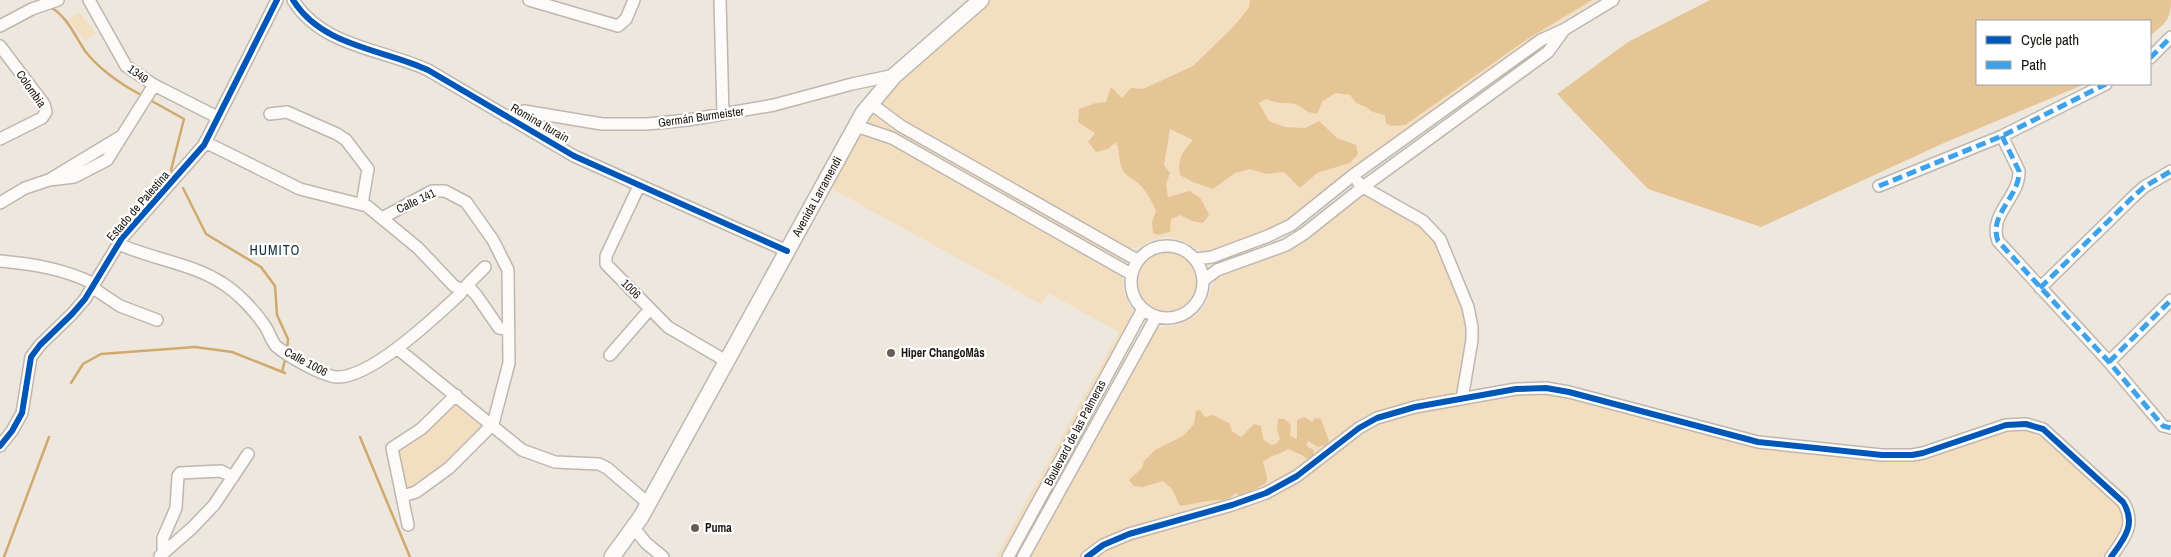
<svg xmlns="http://www.w3.org/2000/svg" width="2171" height="557" font-family="'Archivo Narrow',sans-serif">
<rect width="100%" height="100%" fill="#eee7dd"/>
<path fill="#f4dec0" d="M 990,0 L 1598,0 L 1551,27 L 1349,170 L 1284,223 L 1213,251 C 1195,254 1185,236 1164,237 C 1151,238 1139,251 1127,248 L 902,121 L 883,107 L 880,102 L 914,64 Z
M 79,12 L 96,34 L 85,41 L 69,20 Z
M 872,114 L 878,115 L 900,131 L 1116,255 L 1127,261 L 1126,263 L 898,135 L 870,124 L 868,118 Z
M 866,134 L 892,144 L 1123,275 C 1119,295 1133,303 1132,318 L 1001,557 L 996,557 L 1119,332 L 1048,293 L 1041,304 L 834,190 L 832,185 L 858,138 Z
M 1363,193 L 1415,220 L 1433,236 L 1464,308 L 1468,333 L 1459,386 L 1455,393 L 1409,402 L 1376,413 L 1353,426 L 1295,472 L 1258,491 L 1095,545 L 1079,557 L 1030,557 L 1154,330 L 1161,327 L 1179,325 L 1197,315 L 1206,304 L 1216,276 L 1274,254 Z
M1138 282a29 29 0 1 1 58 0a29 29 0 1 1-58 0Z
M 1544,393 L 1569,397 L 1720,439 L 1757,446 L 1890,462 L 1908,462 L 1928,457 L 1998,433 L 2013,431 L 2029,432 L 2046,439 L 2118,504 C 2132,524 2114,541 2102,557 L 1094,557 L 1123,541 L 1216,515 L 1342,446 L 1372,426 L 1409,413 L 1509,395 Z
M 455,401 L 487,422 L 443,468 L 407,492 L 396,456 L 398,448 Z"/>
<path fill="#e5c596" d="M 1250,0 L 1592,0 L 1526,40 L 1405,125 L 1391,126 L 1386,123 L 1385,115 L 1373,112 L 1366,107 L 1356,103 L 1350,95 L 1335,93 L 1322,102 L 1317,114 C 1305,113 1303,106 1295,104 C 1282,102 1281,105 1266,99 L 1259,103 L 1269,121 L 1285,127 L 1305,128 L 1319,121 L 1337,138 L 1356,145 L 1358,154 L 1350,163 L 1317,173 L 1300,188 L 1284,172 L 1266,174 L 1250,169 L 1235,173 L 1213,189 L 1193,182 L 1180,175 C 1177,159 1183,151 1193,140 L 1170,129 L 1164,165 L 1170,173 L 1166,184 L 1168,197 L 1190,191 L 1201,199 L 1209,215 L 1203,223 L 1192,221 L 1181,215 L 1171,219 L 1170,232 L 1158,235 L 1153,233 L 1152,222 L 1156,211 C 1152,201 1147,192 1139,184 C 1135,180 1128,177 1124,172 C 1117,162 1121,152 1116,142 L 1108,149 L 1096,152 L 1088,142 L 1095,133 L 1078,122 L 1079,109 L 1096,103 L 1106,102 L 1111,87 L 1122,98 L 1131,88 L 1143,89 L 1193,66 L 1233,27 L 1249,8 Z
M 1710,0 L 2171,0 C 2171,21 2165,23 2150,36 L 2150,21 L 1977,21 L 1977,84 L 2085,84 L 1944,143 L 1761,227 L 1648,189 L 1557,94 L 1628,42 Z
M 1200,410 L 1205,417 L 1213,415 L 1229,423 L 1232,431 L 1241,437 L 1254,424 L 1261,426 L 1263,439 L 1271,445 L 1276,444 L 1280,439 L 1277,430 L 1278,419 L 1284,419 L 1291,425 L 1290,436 L 1297,439 L 1297,420 L 1304,417 L 1312,422 L 1315,418 L 1321,419 L 1329,441 L 1326,445 L 1318,447 L 1308,441 L 1306,446 L 1314,450 L 1313,456 L 1308,460 L 1302,455 L 1288,449 C 1280,455 1269,455 1263,462 L 1267,477 L 1266,483 L 1249,493 L 1240,496 L 1235,493 C 1227,503 1219,499 1209,501 C 1199,502 1189,505 1180,506 L 1172,489 L 1163,481 L 1143,487 L 1134,486 L 1129,480 L 1142,468 L 1144,461 L 1155,450 L 1183,436 L 1194,424 L 1196,411 Z"/>
<g fill="none" stroke-linecap="round" stroke-linejoin="round">
<path stroke="#cfa96f" stroke-width="2.5" d="M 52,8 C 68,18 75,36 85,51 C 100,70 122,85 143,96
M 150,100 L 184,119 L 171,170 L 173,174
M 183,188 L 206,234 L 261,267 L 275,286 L 277,315 L 288,339 L 287,351
M 282,372 L 286,356
M 71,383 L 83,364 L 101,354 L 195,347 L 232,352 L 285,373
M 360,437 L 410,557
M 4,557 L 49,437"/>
<defs>
<path id="minor" d="M 89,0 L 126,66 L 154,85 L 217,117
M 293,0 C 322,47 383,49 428,70 L 574,156 L 787,251
M 529,0 L 618,26 L 626,19 L 634,0
M 720,0 L 723,114
M 0,26 L 32,9 L 58,0
M 0,46 L 44,104 L 46,112 L 42,118 L 0,139
M 2150,58 L 2171,37
M 870,103 L 901,126 L 1137,260
M 270,114 L 287,112 L 337,134 L 346,140 L 368,169 L 362,204
M 506,117 L 524,111 L 602,124 L 647,124 L 688,120 L 774,105 L 852,84 L 895,75
M 856,126 L 892,138 L 1131,274
M 2002,136 L 2019,171 C 2020,197 1988,214 1998,241 L 2109,362 L 2163,426 L 2171,428
M 205,142 L 300,189 L 367,206 L 418,248 L 454,286 L 463,290
M 49,180 L 74,177 L 107,160 L 154,85
M 1358,182 L 1363,187 L 1423,221 L 1440,239 L 1468,307 L 1472,327 L 1472,340 L 1462,399
M 639,186 L 606,256 L 606,264 L 668,327 L 726,361
M 1879,186 L 2002,136 L 2106,84
M 0,203 L 25,188 L 49,180 L 120,137
M 382,218 L 432,191 L 445,191 L 466,202 L 493,240 L 508,270 L 509,363 L 493,424 L 449,468 L 416,492 L 403,496
M 119,244 C 151,259 191,263 222,283 C 237,292 255,311 265,326 C 269,332 271,340 276,346 C 288,356 322,376 337,377 C 371,378 434,318 459,295 L 467,285 L 477,296 L 499,328 L 508,330
M1131 282a36 36 0 1 1 72 0a36 36 0 1 1-72 0Z
M 1196,259 L 1212,257 L 1268,236 L 1291,225 L 1352,176 L 1541,40 L 1565,29 L 1613,0
M 0,261 C 33,264 65,269 94,284
M 1204,280 L 1217,270 L 1286,245 L 1305,233 L 1363,187 L 1548,52 L 1564,30
M 467,285 L 485,267
M 93,288 L 120,306 L 157,320
M 2040,288 L 2133,197 L 2144,187 L 2171,171
M 398,349 L 522,450 L 555,462 L 599,464 L 607,468 L 649,504
M 610,355 L 650,309
M 2109,362 L 2171,300
M 0,446 L 12,431 L 22,413 L 31,357 L 40,345 L 72,314 L 85,299 L 122,238 L 204,145 L 277,0
M 408,525 L 392,448 L 421,429 L 456,395
M 634,528 L 646,543 L 663,557
M 163,553 L 163,538 L 176,508 L 178,476 L 180,473 L 221,471 L 233,477
M 160,556 L 192,528 L 214,505 L 248,454
M 1008,557 L 1143,309
M 1023,557 L 1156,317
M 1087,557 L 1103,545 L 1129,534 L 1232,505 L 1266,493 L 1297,476 L 1359,428 L 1377,418 L 1415,407 L 1516,389 L 1546,388 L 1569,392 L 1758,442 L 1882,455 L 1912,455 L 1923,453 L 2006,425 L 2026,424 L 2043,429 L 2123,502 C 2137,524 2124,539 2111,557"/>
<g id="major">
<path id="s1" d="M 612,557 L 641,517 L 863,113 L 895,75 L 981,0"/>
</g>
</defs>
<use href="#minor" stroke="#bdb7af" stroke-width="14"/>
<use href="#major" stroke="#bdb7af" stroke-width="18"/>
<use href="#minor" stroke="#fcfbfa" stroke-width="11"/>
<use href="#major" stroke="#fcfbfa" stroke-width="15"/>
<path stroke="#3da2e9" stroke-width="5" stroke-dasharray="10 5" stroke-linecap="butt" d="M 2150,58 L 2171,37
M 2002,136 L 2019,171 C 2020,197 1988,214 1998,241 L 2109,362 L 2163,426 L 2171,428
M 1879,186 L 2002,136 L 2106,84
M 2040,288 L 2133,197 L 2144,187 L 2171,171
M 2109,362 L 2171,300"/>
<defs>
<path id="cycleway" d="M 293,0 C 322,47 383,49 428,70 L 574,156 L 787,251
M 0,446 L 12,431 L 22,413 L 31,357 L 40,345 L 72,314 L 85,299 L 122,238 L 204,145 L 277,0
M 1087,557 L 1103,545 L 1129,534 L 1232,505 L 1266,493 L 1297,476 L 1359,428 L 1377,418 L 1415,407 L 1516,389 L 1546,388 L 1569,392 L 1758,442 L 1882,455 L 1912,455 L 1923,453 L 2006,425 L 2026,424 L 2043,429 L 2123,502 C 2137,524 2124,539 2111,557"/>
</defs>
<use href="#cycleway" stroke="#fff" stroke-width="9"/>
<use href="#cycleway" stroke="#0057b8" stroke-width="6"/>
</g>
<g fill="#645e56" stroke="#fff" stroke-width="2">
<circle cx="891" cy="353" r="5"/>
<circle cx="695" cy="528" r="5"/>
</g>
<g text-anchor="middle" stroke-width="4.5" stroke-linejoin="round" paint-order="stroke">
<g font-size="12" fill="#19140e" stroke="#fff">
<text transform="translate(138 74) rotate(36)" y="4">1349</text>
<text transform="translate(31 89) rotate(55)" y="4">Colombia</text>
<text transform="translate(701 117) rotate(-8)" y="4">Germán Burmeister</text>
<text transform="translate(540 123) rotate(30)" y="4">Romina Iturain</text>
<text dy="4" stroke="none"><textPath href="#s1" startOffset="415">Avenida Larramendi</textPath></text>
<text transform="translate(416 201) rotate(-25)" y="4">Calle 141</text>
<text transform="translate(138 206) rotate(-49)" y="4">Estado de Palestina</text>
<text transform="translate(631 289) rotate(45)" y="4">1006</text>
<text transform="translate(306 362) rotate(28)" y="4">Calle 1006</text>
<text transform="translate(1075 433) rotate(-62)" y="4">Boulevard de las Palmeras</text>
</g>
<g font-size="12" font-weight="bold" fill="#19140e" stroke="#fff" text-anchor="start">
<text x="901" y="357">Hiper ChangoMâs</text>
<text x="705" y="532">Puma</text>
</g>
<g font-size="14" letter-spacing="1" fill="#112e39" stroke="#fff">
<text x="275" y="255">HUMITO</text>
</g>
</g>
<rect x="1976" y="20" width="175" height="65" fill="#ffffff" stroke="#a3a19f"/>
<rect x="1986" y="36" width="25" height="8" fill="#0057b8" stroke="#a3a19f"/>
<text x="2021" y="45" font-size="15" fill="#19140e">Cycle path</text>
<rect x="1986" y="61" width="25" height="8" fill="#3da2e9" stroke="#a3a19f"/>
<text x="2021" y="70" font-size="15" fill="#19140e">Path</text>
</svg>
